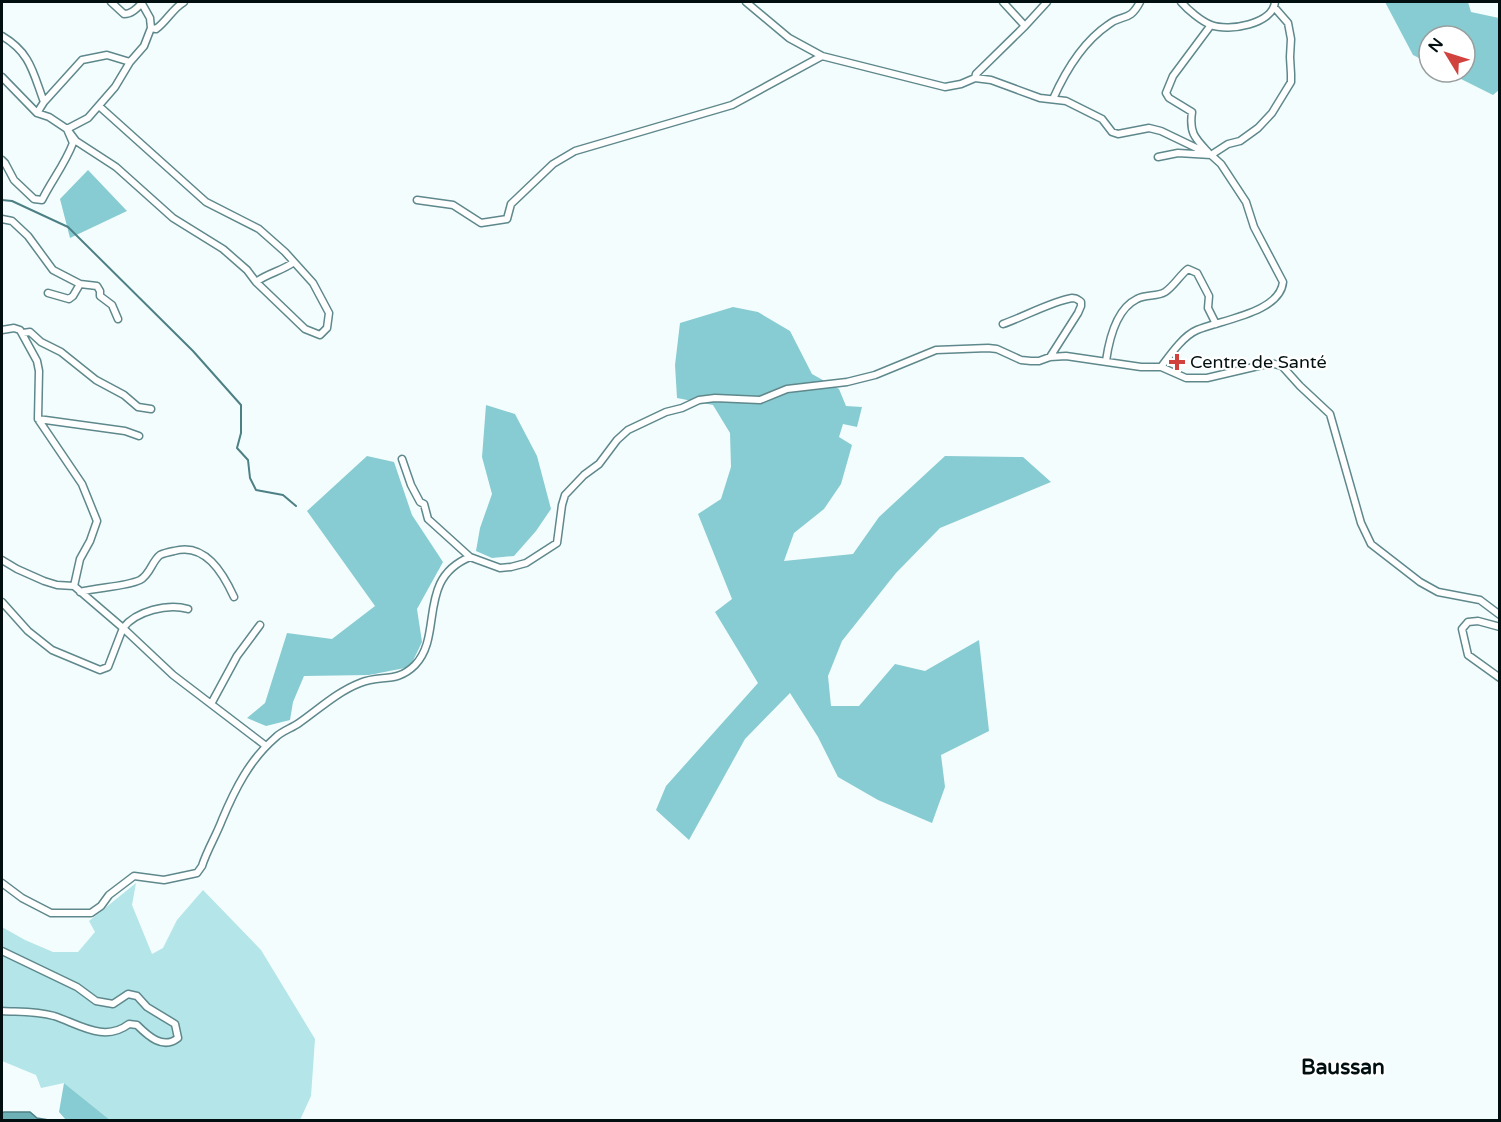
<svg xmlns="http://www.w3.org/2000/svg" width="1501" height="1122" font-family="'Varela Round',sans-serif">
<rect width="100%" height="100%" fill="#f4fdfd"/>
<path fill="#b3e5e9" d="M 136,883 L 132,905 L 152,954 L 163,948 L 177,920 L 203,890 L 261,950 L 315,1039 L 311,1096 L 300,1120 L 110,1120 L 64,1083 L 41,1088 L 36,1075 L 2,1061 L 2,927 L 25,940 L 53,952 L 78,952 L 95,932 L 89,921 Z"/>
<path fill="#87ccd2" d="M 1385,2 L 1468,2 L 1471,12 L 1499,18 L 1499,90 L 1493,95 L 1447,72 L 1465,72 L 1465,36 L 1429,36 L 1429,63 L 1413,55 Z
M 88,170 L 127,211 L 70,238 L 60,199 Z
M 733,307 L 758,312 L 790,331 L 812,374 L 839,389 L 846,406 L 862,407 L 857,427 L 843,424 L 839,437 L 852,445 L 841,484 L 824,509 L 794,533 L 784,561 L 853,554 L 879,517 L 945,456 L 1023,457 L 1051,482 L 940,528 L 896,573 L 842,641 L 828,676 L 831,706 L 859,706 L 895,664 L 925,671 L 979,640 L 989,731 L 941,755 L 945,787 L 932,823 L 878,800 L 838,777 L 818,737 L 790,693 L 745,739 L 689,840 L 656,810 L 666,786 L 758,683 L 715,612 L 732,599 L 698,514 L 721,499 L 731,467 L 730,433 L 713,405 L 677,398 L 675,365 L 680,323 Z
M 486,405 L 515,414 L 537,456 L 551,509 L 536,531 L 514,556 L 492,558 L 476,551 L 480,528 L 492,494 L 482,457 Z
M 367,456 L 394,462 L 412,515 L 443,562 L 417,609 L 422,642 L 410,667 L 369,675 L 304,676 L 293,702 L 290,720 L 266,726 L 247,718 L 265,703 L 287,633 L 332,639 L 375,606 L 307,511 Z
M 64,1083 L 110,1120 L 66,1120 L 59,1112 Z"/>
<path fill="#6db1b7" stroke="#4d8085" stroke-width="1.5" d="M 4,1112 L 30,1112 L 37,1118 L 49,1120 L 2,1120 L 2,1113 Z"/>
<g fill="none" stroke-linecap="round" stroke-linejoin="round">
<path stroke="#4d8085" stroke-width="2" d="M 2,200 L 12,201 L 68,227 L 193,351 L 241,405 L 241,433 L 237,448 L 248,460 L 250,478 L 256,490 L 283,495 L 296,506"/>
<defs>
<path id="minor" d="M 111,2 L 124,14 C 132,14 137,8 142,3
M 141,2 L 150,18 L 151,28
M 746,2 L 789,38 L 822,56 L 945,87 L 961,84 L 975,78 L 991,80 L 1040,98 L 1066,101 L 1102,119 L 1112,132 L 1118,134 L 1149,128 L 1161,131 L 1211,155 L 1221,164 L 1246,202 L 1254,227 L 1283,282 C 1280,313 1220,320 1197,330 C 1183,336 1170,355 1161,367 L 1186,378 L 1207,378 L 1271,363 L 1282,366 L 1300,386 L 1330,414 L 1361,523 L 1371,544 L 1420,582 L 1438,592 L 1480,600 L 1500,615
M 1003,2 L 1025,26
M 1181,2 C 1188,10 1201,21 1211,25 C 1229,32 1273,24 1275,2
M 2,36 C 31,53 33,73 44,102
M 2,77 L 37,113 L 49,117 L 67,129 L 76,141 L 116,167 L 173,218 L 223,249 L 247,270 L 256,282 L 305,329 L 320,335 L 327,328 L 329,313 L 313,283 L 285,252 L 259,229 L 206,202 L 99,106
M 975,78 L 976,74 L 1025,26 L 1047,2
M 1053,99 C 1065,72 1083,42 1108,25 C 1123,13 1129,23 1140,2
M 37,113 L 44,102 L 82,60 L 107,55 L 130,62
M 1208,152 C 1195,138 1189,133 1192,112 L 1169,98 L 1166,93 L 1173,76 L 1211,25
M 1158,157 L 1178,153 L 1211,155 L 1228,144 L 1240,141 L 1258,128 L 1272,113 L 1291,82 L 1291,74 L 1290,57 L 1291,39 L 1288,23 L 1274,7
M 2,160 L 5,163 L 14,180 L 34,199 L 42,200 C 52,180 65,164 73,143 L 67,129 L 88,118 L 115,87 L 130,62 L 144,46 L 151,28 L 156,29 C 167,21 173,8 184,2
M 417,200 L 453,205 L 481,223 L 507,219 L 511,204 L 553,164 L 575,151 L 732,105 L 822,56
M 2,219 L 12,221 L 28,236 L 53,270 L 80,284 L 97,286 L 100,291 L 100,296 L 112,305 L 118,319
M 256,282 C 268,273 282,271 294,262
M 48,293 L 69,299 L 73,296 L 80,284
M 1003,324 C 1023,317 1053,301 1072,298 C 1077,298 1077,299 1081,302 L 1081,306 L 1078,313 L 1050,357
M 2,330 L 14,328 L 20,330 L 37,361 L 39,371 L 38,419 L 82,484 L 97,521 L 90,541 L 80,559 L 74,586
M 23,333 L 30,332 L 41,342 L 61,352 L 96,380 L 124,395 L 138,407 L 151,409
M 1106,361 C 1109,340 1116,309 1137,299 C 1146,294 1157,297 1165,292 C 1174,286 1180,275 1188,269 L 1197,273 L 1209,296 L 1208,308 L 1216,324
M 38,419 L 125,431 L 139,436
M 402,459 L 411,485 L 420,502 L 424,504 L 428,519 L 470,557 L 500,568 L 511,567 L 526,563 L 557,543 L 562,505 L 565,495 L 584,475 L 599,464 L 617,440 L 628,430 L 666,412 L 682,408 L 699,400 L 715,398 L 760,400 L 787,389 L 847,382 L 875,375 L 936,350 L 988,348 L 997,349 L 1021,360 L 1031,361 L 1039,361 L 1050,357 L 1066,356 L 1141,367 L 1161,367
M 2,560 L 17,569 L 44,581 L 57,585 L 74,586 L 123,628 C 136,611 168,603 188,609
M 80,592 C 98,587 125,587 140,580 C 150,575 152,561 160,555 C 164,553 169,552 174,551 C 205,542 223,573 234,597
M 2,602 L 28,631 L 52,650 L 100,670 L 108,667 L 123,628 L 173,675 L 266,746
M 1500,627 L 1478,621 L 1468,622 L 1462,629 L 1468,655 L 1500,678
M 211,704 L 237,656 L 260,625
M 2,883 L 22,898 L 51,913 L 91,913 L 101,906 L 109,895 L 134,876 L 164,880 L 197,873 L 202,866 C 207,850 216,836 222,820 C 235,789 250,759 276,737 C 282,731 292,728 299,723 C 319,709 337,692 360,683 C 381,674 396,684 415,665 C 444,635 416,579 470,557
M 2,951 L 77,987 L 96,1001 L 113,1004 L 128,994 L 137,996 L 147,1007 L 175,1024 L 178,1038 C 163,1050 148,1036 137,1025 L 129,1024 C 104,1043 79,1024 54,1016 C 37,1011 19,1012 2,1011"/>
</defs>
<use href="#minor" stroke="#5e888c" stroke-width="9"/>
<use href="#minor" stroke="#fff" stroke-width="6"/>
</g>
<path fill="#d1423e" stroke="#fff" stroke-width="2" d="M1174 353h6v6h6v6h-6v6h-6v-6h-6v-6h6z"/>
<g text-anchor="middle" stroke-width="4.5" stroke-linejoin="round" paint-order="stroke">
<g font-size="18" fill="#010f10" stroke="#fff" text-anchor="start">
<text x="1190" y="368">Centre de Santé</text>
</g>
<g font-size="21" font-weight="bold" fill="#010f10" stroke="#fff">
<text x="1343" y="1074">Baussan</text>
</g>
</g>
<rect width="1501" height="1122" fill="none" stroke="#010f10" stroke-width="6"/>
<g transform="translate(1447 54) rotate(308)"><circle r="28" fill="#ffffff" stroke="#999f9f" stroke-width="1.5"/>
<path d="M0-4.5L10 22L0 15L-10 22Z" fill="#d1423e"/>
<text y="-9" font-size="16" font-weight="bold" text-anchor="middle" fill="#010f10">N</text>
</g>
</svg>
